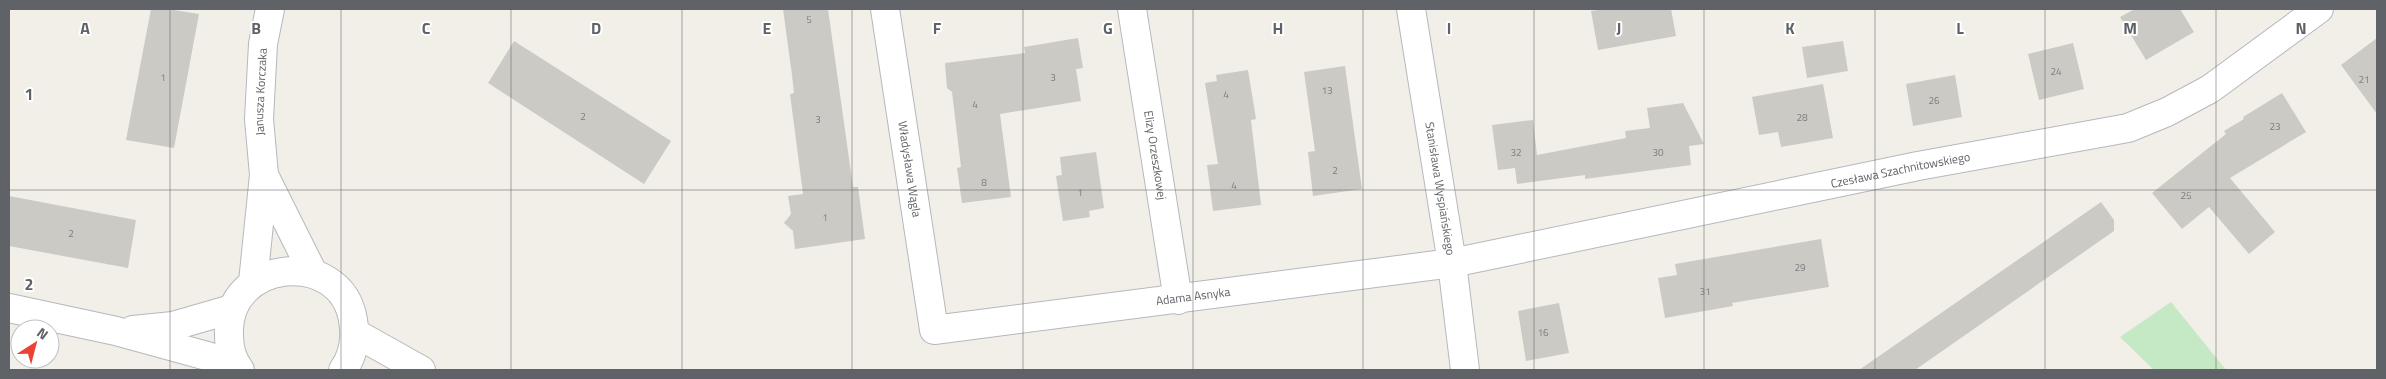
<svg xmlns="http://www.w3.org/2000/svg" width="2386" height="379" font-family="'Titillium Web',sans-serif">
<rect width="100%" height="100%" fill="#f1efe8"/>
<path fill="#c5e8c5" d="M 2171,302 L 2226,370 L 2154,370 L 2120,337 Z"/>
<path fill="#cccac5" d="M 151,9 L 168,9 L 199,14 L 174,148 L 126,140 Z
M 783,9 L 828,9 L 853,187 L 858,187 L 865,239 L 795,249 L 793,231 L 784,223 L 791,214 L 788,196 L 803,194 L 790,94 L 794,93 L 792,75 Z
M 1605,9 L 1671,9 L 1676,36 L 1598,50 L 1591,11 Z
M 2135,9 L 2180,9 L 2194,32 L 2146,60 L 2120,17 Z
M 1078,38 L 1083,68 L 1076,69 L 1081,101 L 1000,114 L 1011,197 L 962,203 L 957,168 L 961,167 L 952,92 L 947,88 L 945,63 L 1025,53 L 1024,47 Z
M 2377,38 L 2377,114 L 2341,65 Z
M 514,41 L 671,141 L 644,184 L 488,83 Z
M 1843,41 L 1848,71 L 1807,78 L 1802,47 Z
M 2073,43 L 2084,89 L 2039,100 L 2028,54 Z
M 1345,66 L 1362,189 L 1313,196 L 1308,152 L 1315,151 L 1304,72 Z
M 1248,70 L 1256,119 L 1251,120 L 1261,205 L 1213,211 L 1207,165 L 1218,164 L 1205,83 L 1217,81 L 1216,75 Z
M 1955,75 L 1962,117 L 1913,126 L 1906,84 Z
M 1823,84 L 1833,138 L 1781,147 L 1778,132 L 1759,135 L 1752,97 Z
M 2282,93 L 2306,132 L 2230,178 L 2275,232 L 2249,254 L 2209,207 L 2182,229 L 2152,193 L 2226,134 L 2224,131 L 2244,119 L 2243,117 Z
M 1683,103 L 1704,144 L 1689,146 L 1691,165 L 1585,179 L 1585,175 L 1517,184 L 1515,168 L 1498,170 L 1492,125 L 1533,120 L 1537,155 L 1626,138 L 1625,131 L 1650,128 L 1647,108 Z
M 1096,152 L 1104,208 L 1089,211 L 1090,217 L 1063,221 L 1056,176 L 1062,175 L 1060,157 Z
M 9,196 L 136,220 L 128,268 L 9,246 Z
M 2101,202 L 2114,220 L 2114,231 L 1915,370 L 1859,370 Z
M 1821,239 L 1829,287 L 1732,303 L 1733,306 L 1665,318 L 1658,278 L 1677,275 L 1675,264 Z
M 1559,303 L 1569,353 L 1526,361 L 1518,311 Z"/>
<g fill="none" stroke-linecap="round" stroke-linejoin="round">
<defs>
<g id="minor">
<path id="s1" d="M 885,9 L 934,330 L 1452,263 L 1918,166 L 2128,128 L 2167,112 L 2210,89 L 2319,9"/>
<path id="s2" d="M 1132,9 L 1178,300"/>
<path id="s3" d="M 1411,9 L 1452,263 L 1465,370"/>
</g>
<g id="tertiary">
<path d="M 264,175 L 313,273"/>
<path id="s4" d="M 253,282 L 264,175 L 259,119 L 263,44 L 270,9"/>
<path d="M 9,308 L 116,331 L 236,364"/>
<path d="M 133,330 L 173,326 L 232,309"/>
<path d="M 355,333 L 421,370"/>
<path d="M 240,370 C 232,360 229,348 229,335 C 225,259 341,247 353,320 C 356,338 354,355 343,370"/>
</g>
</defs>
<use href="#minor" stroke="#b5b8bc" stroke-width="30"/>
<use href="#tertiary" stroke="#b5b8bc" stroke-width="30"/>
<use href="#minor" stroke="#fff" stroke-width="28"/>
<use href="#tertiary" stroke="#fff" stroke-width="28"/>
</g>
<path fill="none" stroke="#5f6368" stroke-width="1" stroke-opacity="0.55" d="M 170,9 L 170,370M 341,9 L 341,370M 511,9 L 511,370M 682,9 L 682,370M 852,9 L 852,370M 1023,9 L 1023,370M 1193,9 L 1193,370M 1363,9 L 1363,370M 1534,9 L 1534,370M 1704,9 L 1704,370M 1875,9 L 1875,370M 2045,9 L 2045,370M 2216,9 L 2216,370M 9,190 L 2377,190"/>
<g text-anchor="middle" stroke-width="4" stroke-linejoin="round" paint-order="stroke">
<g font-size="10" fill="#7a7d7f">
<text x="809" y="23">5</text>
<text x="2056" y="75">24</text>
<text x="163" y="81">1</text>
<text x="1053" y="81">3</text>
<text x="2364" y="83">21</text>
<text x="1327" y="94">13</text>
<text x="1226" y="98">4</text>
<text x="1934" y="104">26</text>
<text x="975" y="108">4</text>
<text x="583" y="120">2</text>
<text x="1802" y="121">28</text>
<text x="818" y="123">3</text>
<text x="2275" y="130">23</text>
<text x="1516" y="156">32</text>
<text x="1658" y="156">30</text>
<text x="1335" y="174">2</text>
<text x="984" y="186">8</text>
<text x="1234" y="189">4</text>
<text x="1080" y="196">1</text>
<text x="2186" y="199">25</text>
<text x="825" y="221">1</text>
<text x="71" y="237">2</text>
<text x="1800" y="271">29</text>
<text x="1705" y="295">31</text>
<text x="1543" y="336">16</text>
</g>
<g font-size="12" fill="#5f6368" stroke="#fff">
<text dy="4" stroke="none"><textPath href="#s4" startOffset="191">Janusza Korczaka</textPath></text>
<text dy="4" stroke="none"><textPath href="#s2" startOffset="148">Elizy Orzeszkowej</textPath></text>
<text dy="4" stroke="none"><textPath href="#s1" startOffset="162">Władysława Wągla</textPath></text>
<text dy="4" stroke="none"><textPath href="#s1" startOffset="1305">Czesława Szachnitowskiego</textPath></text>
<text dy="4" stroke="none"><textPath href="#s3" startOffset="182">Stanisława Wyspiańskiego</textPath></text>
<text dy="4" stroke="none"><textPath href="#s1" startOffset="586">Adama Asnyka</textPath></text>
</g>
</g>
<g font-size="16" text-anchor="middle" font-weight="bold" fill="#5f6368" stroke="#fff" stroke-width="4" stroke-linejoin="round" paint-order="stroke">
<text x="85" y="34">A</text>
<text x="256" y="34">B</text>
<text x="426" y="34">C</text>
<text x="596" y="34">D</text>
<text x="767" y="34">E</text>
<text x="937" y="34">F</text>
<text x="1108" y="34">G</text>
<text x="1278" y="34">H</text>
<text x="1449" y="34">I</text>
<text x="1619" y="34">J</text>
<text x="1790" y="34">K</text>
<text x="1960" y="34">L</text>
<text x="2130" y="34">M</text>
<text x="2301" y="34">N</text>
<text x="29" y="100">1</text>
<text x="29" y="290">2</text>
</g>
<rect width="2386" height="379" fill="none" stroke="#5f6368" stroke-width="20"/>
<g transform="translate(35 344) rotate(36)"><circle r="24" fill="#ffffff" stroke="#bfc1c3"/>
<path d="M0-4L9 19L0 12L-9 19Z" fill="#ea4335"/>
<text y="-8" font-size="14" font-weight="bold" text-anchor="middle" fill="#5f6368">N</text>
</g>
</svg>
